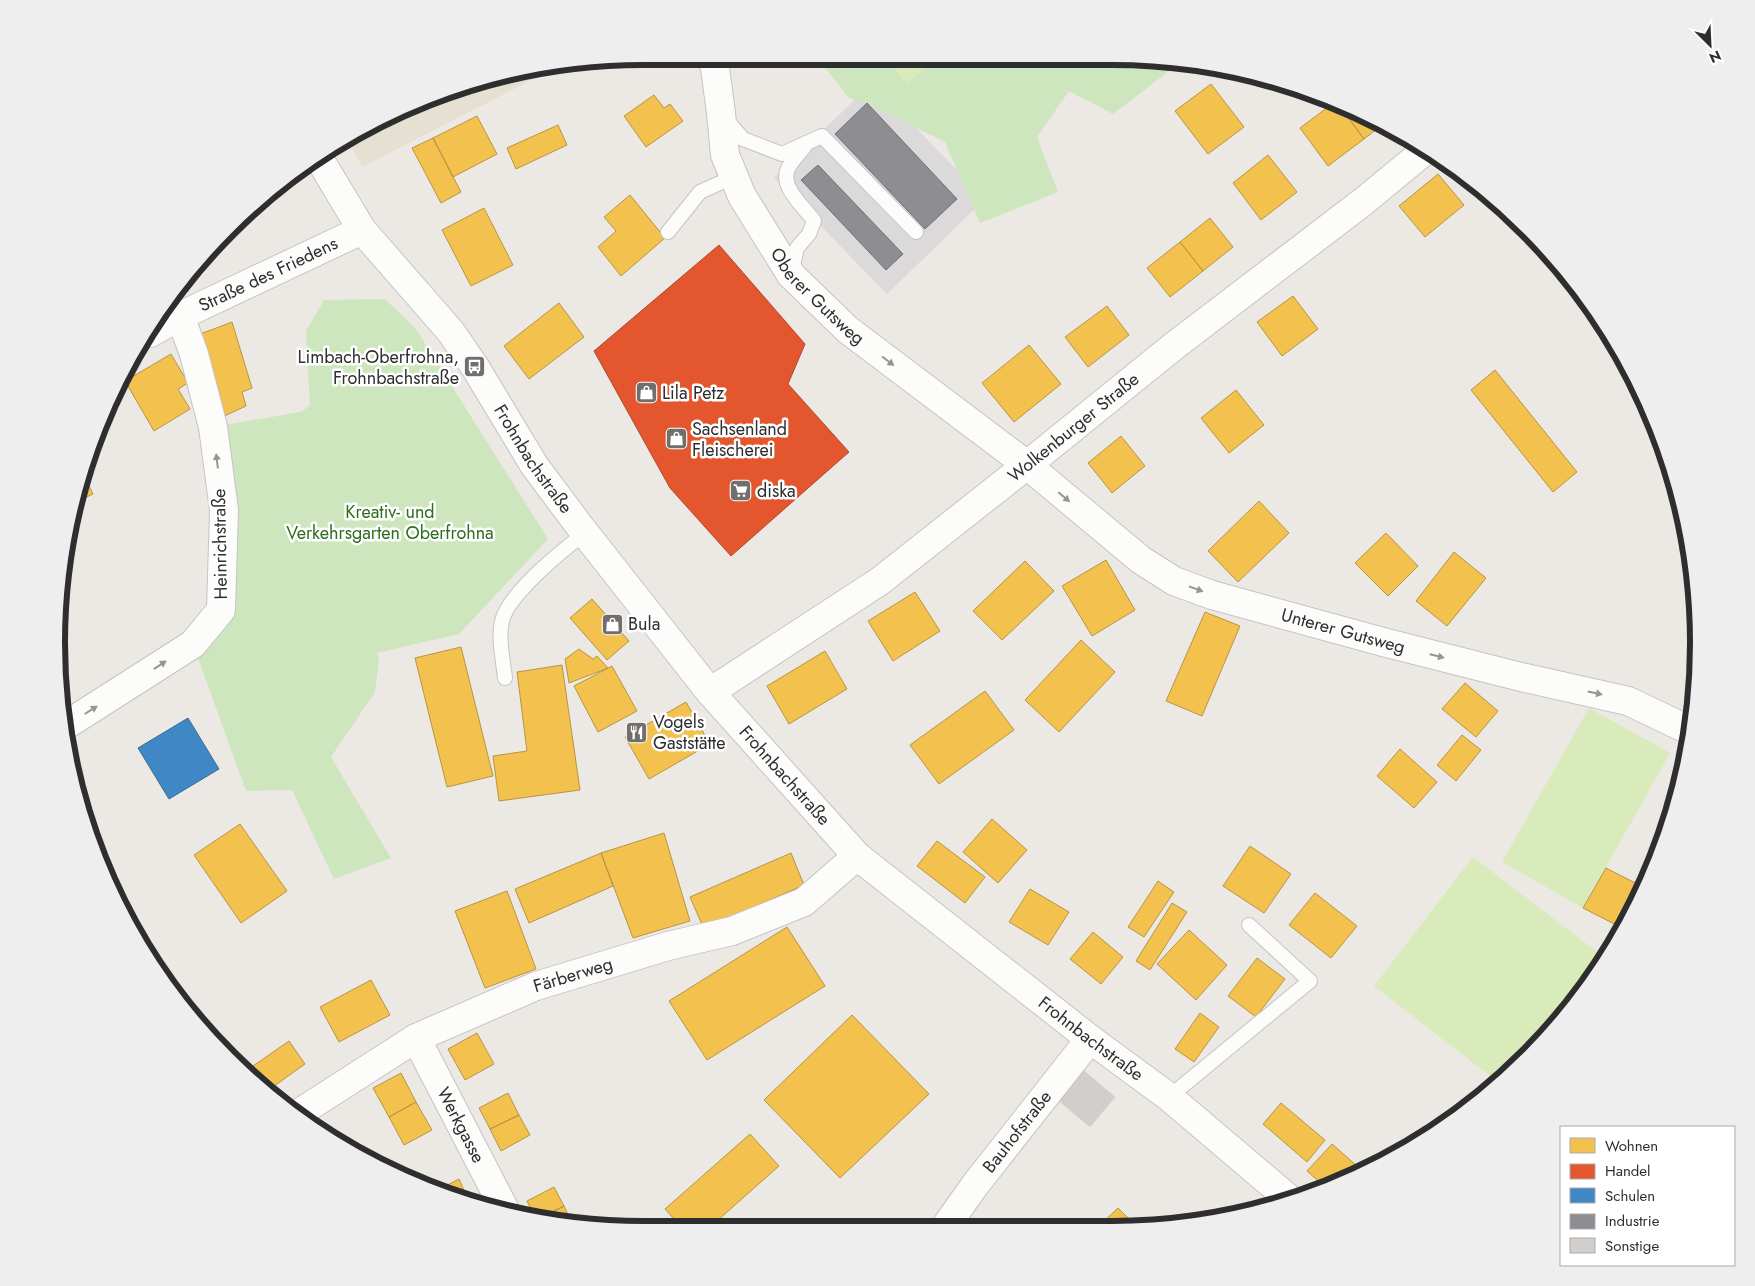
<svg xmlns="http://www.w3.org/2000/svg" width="1755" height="1286" font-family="Jost,sans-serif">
<rect width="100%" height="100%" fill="#ece8e4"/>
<path fill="#dcd9db" d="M 872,83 L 985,199 L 887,294 L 774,178 Z"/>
<path fill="#e6e0d3" d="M 550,69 L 549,71 L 362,167 L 347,139 L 418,101 L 491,76 Z"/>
<path fill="#cee6be" d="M 816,56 L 884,56 L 907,83 L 937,56 L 1112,56 L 1177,65 L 1113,114 L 1069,91 L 1037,137 L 1058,192 L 980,223 L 945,142 L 867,103 L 849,98 Z
M 385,299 L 416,329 L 548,539 L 459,634 L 377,653 L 379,659 L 375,692 L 331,757 L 391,858 L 334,879 L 292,790 L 246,791 L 193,644 L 221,610 L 213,427 L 300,412 L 310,406 L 306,331 L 324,300 Z"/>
<path fill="#d9eabb" d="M 884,56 L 937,56 L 907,83 Z
M 1589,708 L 1670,753 L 1583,908 L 1502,862 Z
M 1473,857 L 1605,958 L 1553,1030 L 1498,1082 L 1374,986 Z"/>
<path fill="#f2c14e" stroke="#b79544" d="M 1211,84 L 1244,127 L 1208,154 L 1175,111 Z
M 654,95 L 664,108 L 670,104 L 683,121 L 646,147 L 624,116 Z
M 1336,101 L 1364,139 L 1328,166 L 1300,128 Z
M 1336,101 L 1337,101 L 1382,125 L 1364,139 Z
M 477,116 L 497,154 L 453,177 L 433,138 Z
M 558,125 L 567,145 L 516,169 L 507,148 Z
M 433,138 L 461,192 L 441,203 L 412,148 Z
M 1268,155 L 1297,192 L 1261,220 L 1233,183 Z
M 1438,174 L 1464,205 L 1425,237 L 1399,206 Z
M 630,195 L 665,238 L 621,276 L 598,247 L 616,231 L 604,217 Z
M 484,208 L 513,265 L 471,286 L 442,230 Z
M 1210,218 L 1233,247 L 1203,271 L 1180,242 Z
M 1180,242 L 1203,271 L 1170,297 L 1147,268 Z
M 1293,296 L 1318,329 L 1282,356 L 1257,322 Z
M 559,303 L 584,337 L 529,379 L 504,346 Z
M 1107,306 L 1129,335 L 1088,367 L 1065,337 Z
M 232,322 L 252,388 L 242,392 L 246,406 L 220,418 L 195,336 Z
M 1029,345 L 1061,384 L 1014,422 L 982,383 Z
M 171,354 L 188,383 L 178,389 L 190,409 L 154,431 L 125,381 Z
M 1495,370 L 1577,472 L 1553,492 L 1471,390 Z
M 1236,390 L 1264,425 L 1229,453 L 1201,418 Z
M 1121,436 L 1145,466 L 1112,493 L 1088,463 Z
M 84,476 L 93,494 L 74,503 L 81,477 Z
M 1259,501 L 1289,533 L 1238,582 L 1208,551 Z
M 1386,533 L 1418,566 L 1388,596 L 1355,563 Z
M 1454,552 L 1486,578 L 1447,626 L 1416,601 Z
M 1106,560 L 1135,610 L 1092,636 L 1062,586 Z
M 1025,561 L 1054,591 L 1002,640 L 973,611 Z
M 915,592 L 940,631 L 893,661 L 868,621 Z
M 592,599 L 629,641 L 607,660 L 570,618 Z
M 1205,612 L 1240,626 L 1202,716 L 1166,701 Z
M 1081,640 L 1115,672 L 1059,732 L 1025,700 Z
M 461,647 L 493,776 L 447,787 L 415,658 Z
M 579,649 L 593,659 L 597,656 L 608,668 L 569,683 L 565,659 Z
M 825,651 L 847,689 L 789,724 L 767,686 Z
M 562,665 L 580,790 L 499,801 L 493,756 L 527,751 L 517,672 Z
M 612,666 L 637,711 L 598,732 L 574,686 Z
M 1465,683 L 1498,711 L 1476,737 L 1442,709 Z
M 985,691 L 1014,730 L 939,784 L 910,745 Z
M 686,702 L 710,744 L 649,779 L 625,737 Z
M 1462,735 L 1481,750 L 1456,781 L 1437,765 Z
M 1400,749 L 1437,782 L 1414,808 L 1377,776 Z
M 992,819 L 1027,850 L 998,883 L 963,852 Z
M 240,824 L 287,891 L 241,923 L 194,855 Z
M 664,833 L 690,921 L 633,938 L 601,853 Z
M 937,841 L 985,877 L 965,903 L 917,866 Z
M 1250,846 L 1291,874 L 1264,913 L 1223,886 Z
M 601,853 L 613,886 L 529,923 L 515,889 Z
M 791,853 L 804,885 L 704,929 L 690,897 Z
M 1606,868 L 1643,887 L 1624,929 L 1583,908 Z
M 1158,881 L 1174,892 L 1144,937 L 1128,927 Z
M 1030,889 L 1069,912 L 1048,945 L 1009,922 Z
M 507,891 L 536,969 L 485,988 L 455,911 Z
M 1315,893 L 1357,926 L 1331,958 L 1289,925 Z
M 1172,903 L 1187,912 L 1150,970 L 1136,961 Z
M 787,927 L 825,986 L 707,1060 L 669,1001 Z
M 1189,930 L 1227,965 L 1196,1000 L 1157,964 Z
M 1093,932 L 1123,957 L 1101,984 L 1070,959 Z
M 1257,958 L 1285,979 L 1256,1017 L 1228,996 Z
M 371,980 L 390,1015 L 339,1042 L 320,1007 Z
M 1200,1013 L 1219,1027 L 1194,1062 L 1175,1049 Z
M 852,1015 L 929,1094 L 840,1178 L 764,1100 Z
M 477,1033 L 494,1064 L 465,1080 L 448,1049 Z
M 289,1041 L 305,1064 L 270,1089 L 253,1066 Z
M 401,1073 L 416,1102 L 389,1117 L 373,1088 Z
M 508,1093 L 519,1115 L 490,1129 L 479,1108 Z
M 416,1102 L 432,1130 L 404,1145 L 389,1117 Z
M 1281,1103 L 1325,1140 L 1307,1162 L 1263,1124 Z
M 519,1115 L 530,1135 L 501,1151 L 490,1129 Z
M 750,1134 L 779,1166 L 709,1228 L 682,1228 L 665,1209 Z
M 1332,1144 L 1357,1166 L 1343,1181 L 1326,1188 L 1307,1171 Z
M 459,1179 L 468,1199 L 466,1200 L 438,1190 Z
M 554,1187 L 564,1206 L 540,1218 L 535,1217 L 527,1201 Z
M 564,1206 L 572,1223 L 540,1218 Z
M 1118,1208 L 1135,1225 L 1100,1225 Z"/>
<path fill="#e4572e" stroke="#ad4b2e" d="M 719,245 L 805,344 L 788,384 L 849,452 L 731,556 L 670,488 L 594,351 Z"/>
<path fill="#3f88c5" stroke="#3a6d98" d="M 188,718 L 219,769 L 169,799 L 138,748 Z"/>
<path fill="#8d8d92" stroke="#707074" d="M 867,103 L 957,199 L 925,229 L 835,134 Z
M 818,165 L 903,254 L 886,270 L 801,180 Z
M 187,999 L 206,1029 L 180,1003 Z"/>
<path fill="#d1cecb" stroke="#d7d4d0" d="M 1083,1070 L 1115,1097 L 1090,1127 L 1058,1100 Z"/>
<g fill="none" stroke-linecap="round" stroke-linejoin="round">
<defs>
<path id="lane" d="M 726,119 L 743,139 L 782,154 L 822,136 L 916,232
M 668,232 L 700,192 L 722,182 L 734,178
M 791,274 L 797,248 L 809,234 L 814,221 C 804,206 776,185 790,165 C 795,157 802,151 807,143
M 505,678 C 503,659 498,639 502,621 C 508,594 564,549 585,533
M 1169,1097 L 1310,981 L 1249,925"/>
<g id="street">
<path id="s1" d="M 711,56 L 715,68 L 721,113 L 725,155 L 742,196 L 791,275 L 848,330 L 1027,465 L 1141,560 L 1174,581 L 1212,595 L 1383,642 L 1521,677 L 1628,701 L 1691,731"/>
<path d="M 63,727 L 193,644 L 221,610 L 224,510 L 213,427 L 194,354 L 180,316"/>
<path id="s2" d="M 416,1038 L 506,1212"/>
<path id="s3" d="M 296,1115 L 416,1038 L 536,986 L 668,946 L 732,931 L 804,902 L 857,856"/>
<path id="s4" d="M 946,1226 L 975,1185 L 1090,1039"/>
</g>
<g id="secondary">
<path id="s5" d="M 317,155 L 362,230 L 451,332 L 475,367 L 534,465 L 581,528 L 710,692 L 857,856 L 1090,1039 L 1169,1097 L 1288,1198"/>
<path id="s6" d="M 150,333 L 180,316 L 362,230"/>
<path id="s7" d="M 710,692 L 880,581 L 1027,465 L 1174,346 L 1364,201 L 1427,149"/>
</g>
</defs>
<use href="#lane" stroke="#c5c4c5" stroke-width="16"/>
<use href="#street" stroke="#c5c4c5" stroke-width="30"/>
<use href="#secondary" stroke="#c5c4c5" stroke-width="30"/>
<use href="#lane" stroke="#fcfcfb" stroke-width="14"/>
<use href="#street" stroke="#fcfcfb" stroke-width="28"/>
<use href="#secondary" stroke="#fcfcfb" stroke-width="28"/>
</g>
<defs><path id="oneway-solid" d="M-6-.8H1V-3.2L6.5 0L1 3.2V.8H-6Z" transform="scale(1.25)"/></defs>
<g fill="#959594">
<use href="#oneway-solid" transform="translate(888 361) rotate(37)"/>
<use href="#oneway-solid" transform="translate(217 461) rotate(-97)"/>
<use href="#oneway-solid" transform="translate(1064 497) rotate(40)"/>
<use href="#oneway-solid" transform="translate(1196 589) rotate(20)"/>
<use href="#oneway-solid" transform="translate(1437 656) rotate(14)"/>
<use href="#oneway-solid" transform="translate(160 665) rotate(-33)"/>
<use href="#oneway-solid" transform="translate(1595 693) rotate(12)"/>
<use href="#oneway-solid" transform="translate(91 710) rotate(-32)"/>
</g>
<defs>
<symbol id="bus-square" viewBox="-11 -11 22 22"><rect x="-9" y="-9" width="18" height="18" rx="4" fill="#706f6e" stroke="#fff"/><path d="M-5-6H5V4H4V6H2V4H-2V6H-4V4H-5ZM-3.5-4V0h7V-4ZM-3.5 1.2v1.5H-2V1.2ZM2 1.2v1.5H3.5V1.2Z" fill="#fff"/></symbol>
<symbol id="shop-square" viewBox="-11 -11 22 22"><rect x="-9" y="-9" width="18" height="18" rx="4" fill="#706f6e" stroke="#fff"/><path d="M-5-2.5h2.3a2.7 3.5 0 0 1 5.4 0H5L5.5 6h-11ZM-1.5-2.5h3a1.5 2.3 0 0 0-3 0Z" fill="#fff"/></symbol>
<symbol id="supermarket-square" viewBox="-11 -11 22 22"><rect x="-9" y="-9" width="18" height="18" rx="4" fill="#706f6e" stroke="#fff"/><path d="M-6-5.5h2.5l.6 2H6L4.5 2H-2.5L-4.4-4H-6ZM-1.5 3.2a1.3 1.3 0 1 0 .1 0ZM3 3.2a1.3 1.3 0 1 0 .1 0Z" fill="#fff"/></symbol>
<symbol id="restaurant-square" viewBox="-11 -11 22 22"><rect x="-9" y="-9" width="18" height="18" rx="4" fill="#706f6e" stroke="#fff"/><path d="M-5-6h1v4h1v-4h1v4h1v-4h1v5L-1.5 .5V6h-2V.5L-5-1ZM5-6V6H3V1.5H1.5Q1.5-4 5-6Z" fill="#fff"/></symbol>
</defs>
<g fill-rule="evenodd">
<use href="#bus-square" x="462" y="354" width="25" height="25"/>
<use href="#shop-square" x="634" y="380" width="25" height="25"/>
<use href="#shop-square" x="664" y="426" width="25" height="25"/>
<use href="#supermarket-square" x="728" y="478" width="25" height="25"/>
<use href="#shop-square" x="600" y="612" width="25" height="25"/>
<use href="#restaurant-square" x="624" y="720" width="25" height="25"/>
</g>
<g text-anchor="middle" stroke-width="5" stroke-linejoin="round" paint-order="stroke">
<g font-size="18" fill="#2e2e2e" stroke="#fff">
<text dy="6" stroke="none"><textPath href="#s6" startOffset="132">Straße des Friedens</textPath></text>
<text dy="6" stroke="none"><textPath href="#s1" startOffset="271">Oberer Gutsweg</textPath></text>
<text dy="6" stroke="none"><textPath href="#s7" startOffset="450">Wolkenburger Straße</textPath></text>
<text dy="6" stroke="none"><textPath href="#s5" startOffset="374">Frohnbachstraße</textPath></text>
<text transform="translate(220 544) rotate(-91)" y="6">Heinrichstraße</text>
<text dy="6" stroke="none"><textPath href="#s1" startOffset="905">Unterer Gutsweg</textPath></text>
<text dy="6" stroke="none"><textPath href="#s5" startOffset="779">Frohnbachstraße</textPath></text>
<text dy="6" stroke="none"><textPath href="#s3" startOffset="312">Färberweg</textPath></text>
<text dy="6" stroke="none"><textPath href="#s5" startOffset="1184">Frohnbachstraße</textPath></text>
<text dy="6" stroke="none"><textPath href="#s2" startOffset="98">Werkgasse</textPath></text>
<text dy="6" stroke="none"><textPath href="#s4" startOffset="118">Bauhofstraße</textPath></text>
</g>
<g font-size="18" fill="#2e2e2e" stroke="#fff" text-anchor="start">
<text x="459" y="363" text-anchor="end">Limbach-Oberfrohna,<tspan x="459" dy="21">Frohnbachstraße</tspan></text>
<text x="662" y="399">Lila Petz</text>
<text x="692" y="435">Sachsenland<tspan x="692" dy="21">Fleischerei</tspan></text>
<text x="757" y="497">diska</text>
<text x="628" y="630">Bula</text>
<text x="653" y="728">Vogels<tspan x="653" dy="21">Gaststätte</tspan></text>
</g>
<g font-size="18" fill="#2c6e1b" stroke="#fff">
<text x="390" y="518">Kreativ- und<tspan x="390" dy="21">Verkehrsgarten Oberfrohna</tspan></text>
</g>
</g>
<path d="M0 0H1755V1286H0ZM643 65H1112A578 578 0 0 1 1690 643V643A578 578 0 0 1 1112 1221H643A578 578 0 0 1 65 643V643A578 578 0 0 1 643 65Z" fill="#eee" fill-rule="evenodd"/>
<path fill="none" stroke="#2e2e2e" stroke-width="6" d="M643 65H1112A578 578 0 0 1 1690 643V643A578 578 0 0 1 1112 1221H643A578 578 0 0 1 65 643V643A578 578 0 0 1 643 65Z"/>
<rect x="1560" y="1126" width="175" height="140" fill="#ffffff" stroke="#ababab"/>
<rect x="1570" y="1138" width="25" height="15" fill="#f2c14e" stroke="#ababab"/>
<text x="1605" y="1151" font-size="15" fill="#2e2e2e">Wohnen</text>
<rect x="1570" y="1164" width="25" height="15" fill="#e4572e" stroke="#ababab"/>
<text x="1605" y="1176" font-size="15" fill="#2e2e2e">Handel</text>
<rect x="1570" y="1188" width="25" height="15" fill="#3f88c5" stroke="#ababab"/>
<text x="1605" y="1201" font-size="15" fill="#2e2e2e">Schulen</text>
<rect x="1570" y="1214" width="25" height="15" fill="#8d8d92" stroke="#ababab"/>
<text x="1605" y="1226" font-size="15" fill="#2e2e2e">Industrie</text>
<rect x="1570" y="1238" width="25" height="15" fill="#d1cecb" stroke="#ababab"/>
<text x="1605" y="1251" font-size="15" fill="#2e2e2e">Sonstige</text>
<g transform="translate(1710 45) rotate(156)" stroke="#ffffff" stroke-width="4" paint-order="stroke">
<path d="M0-4L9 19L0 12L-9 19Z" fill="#2e2e2e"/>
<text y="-8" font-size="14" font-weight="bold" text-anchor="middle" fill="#2e2e2e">N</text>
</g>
</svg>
